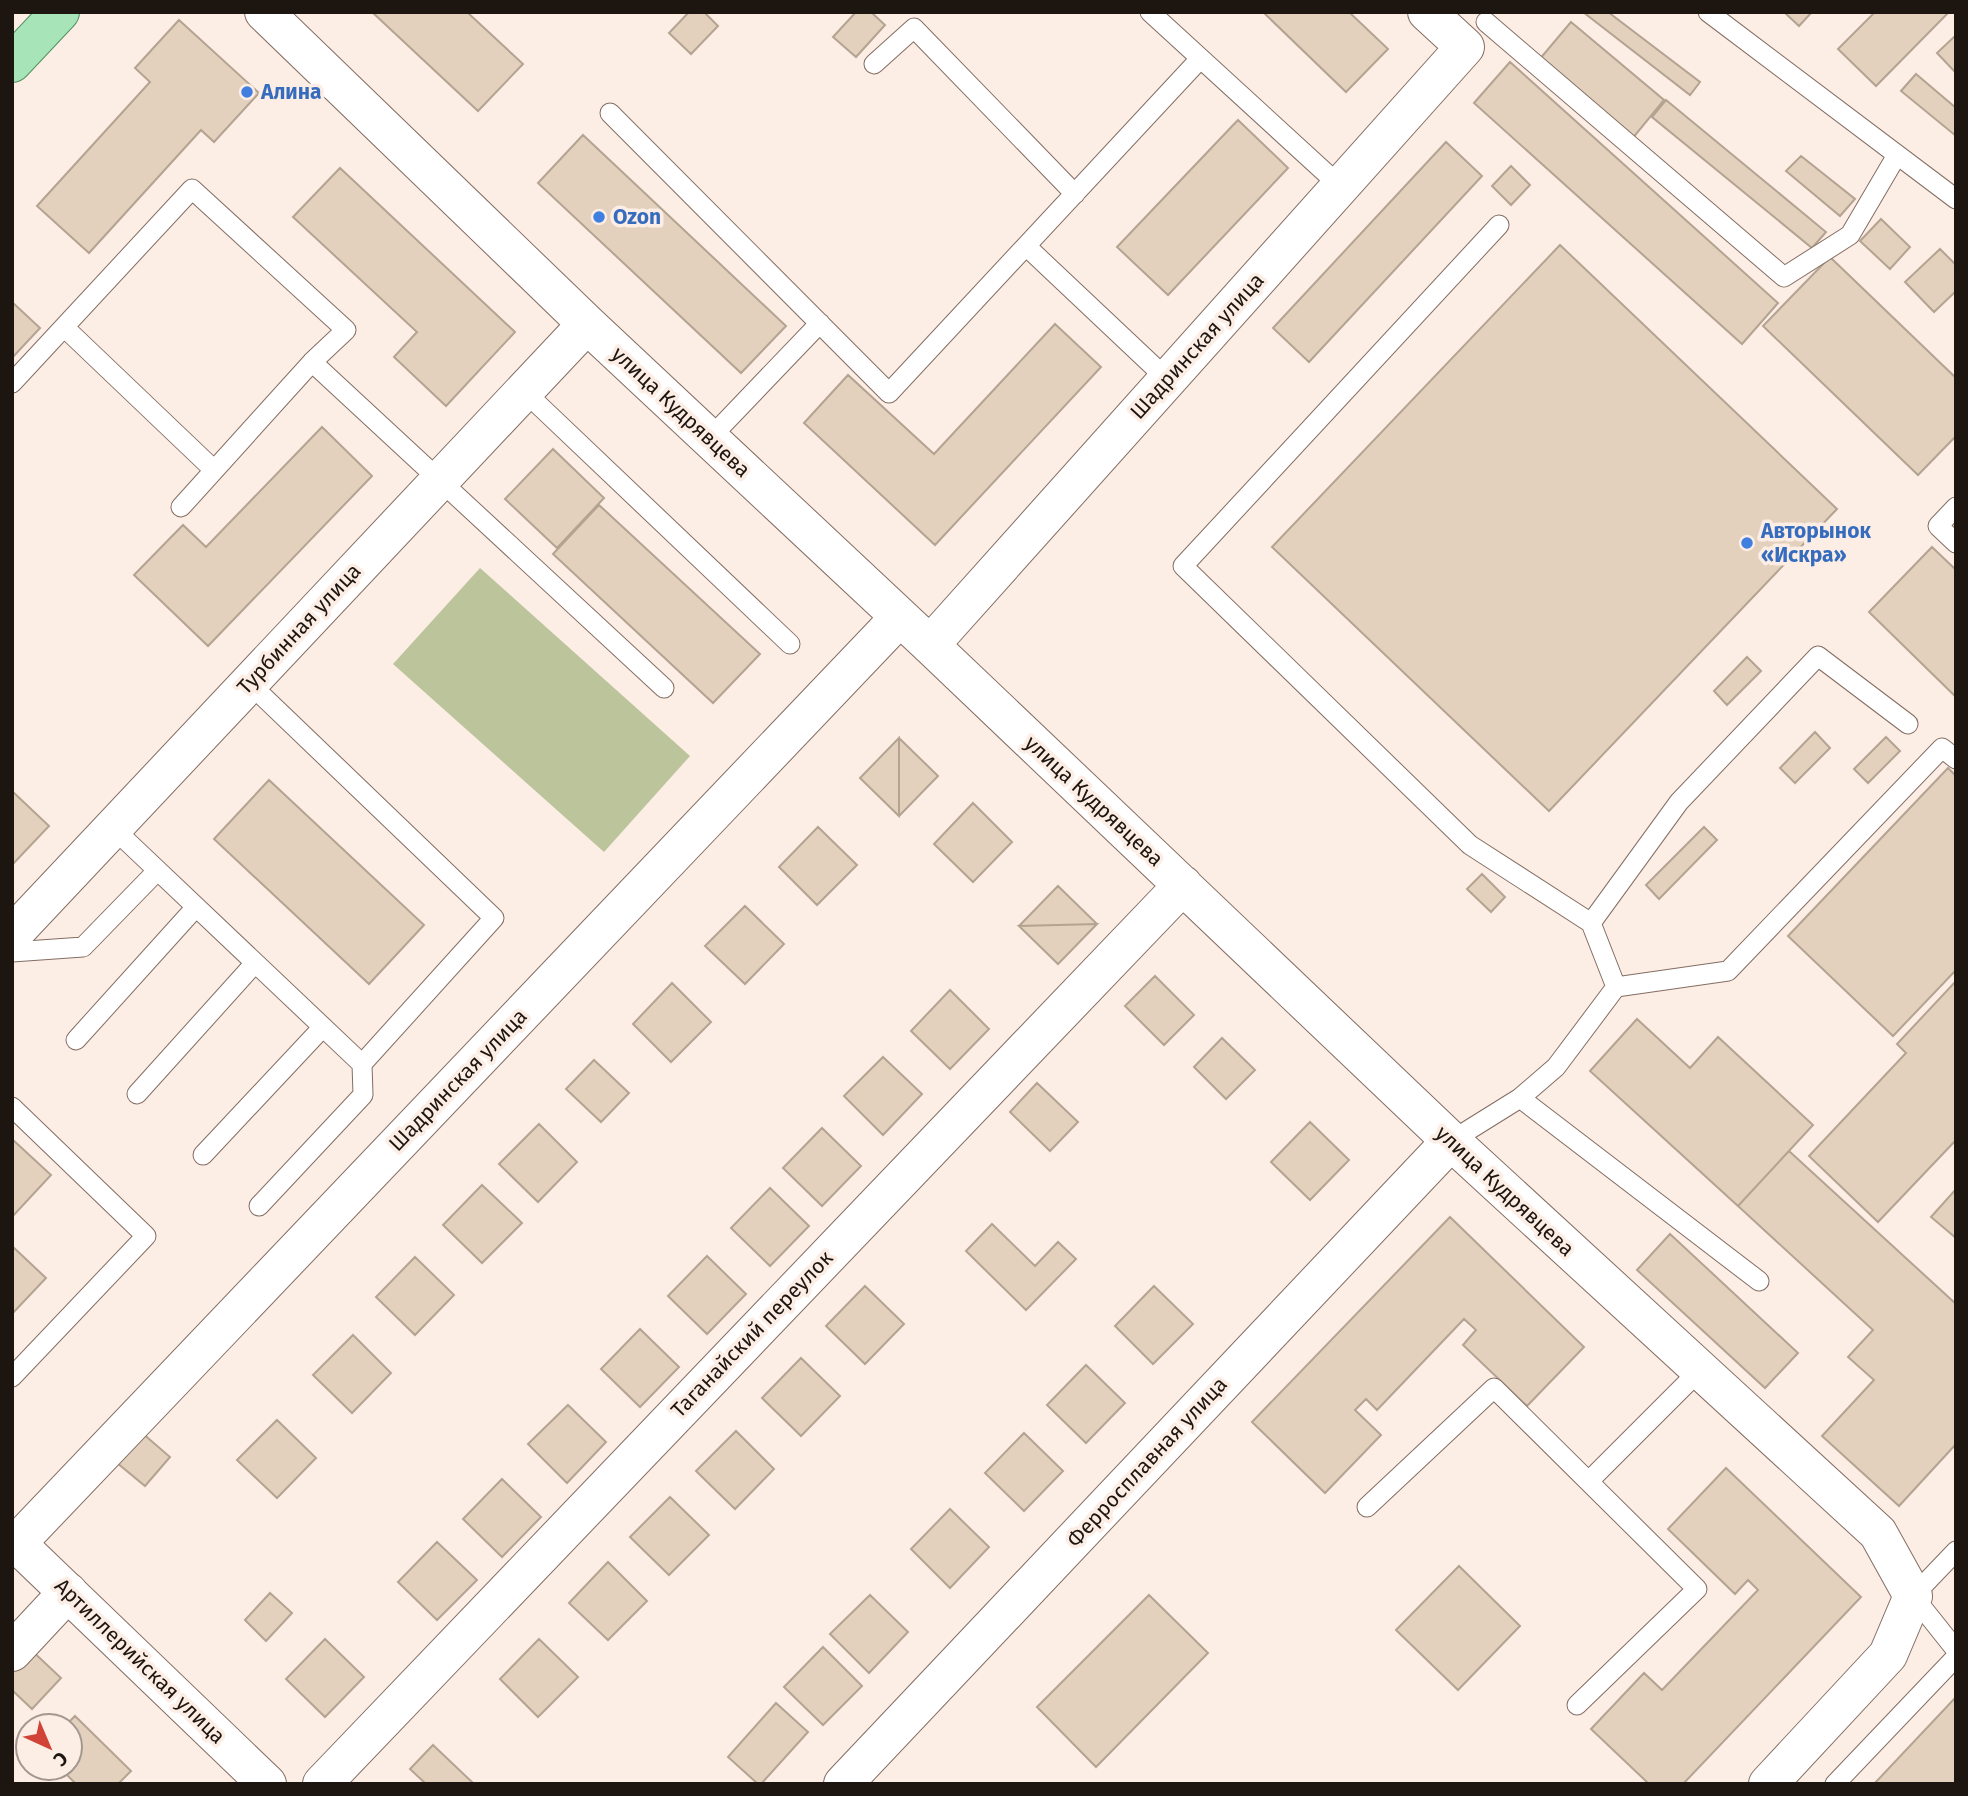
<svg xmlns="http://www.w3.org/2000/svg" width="1968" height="1796" font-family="'Fira Sans',sans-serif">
<rect width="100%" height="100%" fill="#fcede5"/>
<path fill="#bbc49b" d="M 480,568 L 690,756 L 604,852 L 393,664 Z"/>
<path fill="#e3d1be" stroke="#b4a391" stroke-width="2" d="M 372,12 L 467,12 L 523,64 L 478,111 Z
M 689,12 L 704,12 L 718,26 L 691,54 L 669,33 Z
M 856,12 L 871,12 L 885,25 L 856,57 L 833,37 Z
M 1263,12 L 1349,12 L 1388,49 L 1346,92 Z
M 1583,12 L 1608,12 L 1700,82 L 1690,95 Z
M 1784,12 L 1812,12 L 1799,26 Z
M 1875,12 L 1949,12 L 1876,86 L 1838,49 Z
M 179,20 L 259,93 L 214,142 L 201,130 L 89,253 L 37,206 L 150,82 L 135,68 Z
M 1571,22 L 1664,100 L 1632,139 L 1539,60 Z
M 1956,35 L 1956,73 L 1937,53 Z
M 1510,62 L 1778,303 L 1742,344 L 1474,103 Z
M 1916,74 L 1956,108 L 1956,136 L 1901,91 Z
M 1666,100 L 1826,232 L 1812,248 L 1652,117 Z
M 1238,120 L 1288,168 L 1168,295 L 1117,247 Z
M 583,135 L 786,326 L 741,373 L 538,183 Z
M 1446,142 L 1482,176 L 1309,362 L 1273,328 Z
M 1801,156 L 1855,199 L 1840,216 L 1786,171 Z
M 1511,166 L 1530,185 L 1511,205 L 1492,186 Z
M 340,168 L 515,332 L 446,406 L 394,357 L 417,332 L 293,217 Z
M 1881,219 L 1910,247 L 1890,269 L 1860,241 Z
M 1560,245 L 1837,509 L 1549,811 L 1272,547 Z
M 1940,249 L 1956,265 L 1956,291 L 1934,312 L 1905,282 Z
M 1830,257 L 1956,378 L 1956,436 L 1918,475 L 1763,326 Z
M 12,302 L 40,328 L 12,358 Z
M 1055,324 L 1101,367 L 935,545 L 804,423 L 848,375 L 934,454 Z
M 322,427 L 372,476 L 208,646 L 134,575 L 183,525 L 206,547 Z
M 553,449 L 604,498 L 557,548 L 505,499 Z
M 599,505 L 760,654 L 713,703 L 553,554 Z
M 1932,547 L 1956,570 L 1956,697 L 1869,612 Z
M 1747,657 L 1761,671 L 1727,705 L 1714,691 Z
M 1815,732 L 1830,748 L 1795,783 L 1780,768 Z
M 1886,737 L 1900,751 L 1868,783 L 1854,769 Z
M 899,738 L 938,776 L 899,816 L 860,778 Z
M 899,738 L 899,816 L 860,778 Z
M 1948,768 L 1956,776 L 1956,970 L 1893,1036 L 1788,936 Z
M 269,780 L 424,925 L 369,984 L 214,839 Z
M 12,791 L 49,826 L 12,865 Z
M 973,803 L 1012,842 L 973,882 L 934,844 Z
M 818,827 L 857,865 L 817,905 L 779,867 Z
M 1704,827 L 1717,840 L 1659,899 L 1646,885 Z
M 1482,874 L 1505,897 L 1491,912 L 1467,889 Z
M 1058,886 L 1097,924 L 1058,964 L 1019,926 Z
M 745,906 L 784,944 L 745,984 L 705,946 Z
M 1097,924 L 1058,964 L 1019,926 Z
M 1155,976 L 1194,1015 L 1164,1045 L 1125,1006 Z
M 1956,981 L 1956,1140 L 1878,1222 L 1809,1156 L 1906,1053 L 1897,1044 Z
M 672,983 L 711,1022 L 671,1062 L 633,1024 Z
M 950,990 L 989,1029 L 950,1069 L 911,1031 Z
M 1637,1019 L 1690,1068 L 1718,1037 L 1813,1125 L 1738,1206 L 1590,1071 Z
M 1222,1038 L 1255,1070 L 1226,1099 L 1194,1067 Z
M 883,1057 L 922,1094 L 883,1135 L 844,1096 Z
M 594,1060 L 629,1093 L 601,1122 L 566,1089 Z
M 1037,1083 L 1078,1122 L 1050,1151 L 1010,1112 Z
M 1310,1122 L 1349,1160 L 1310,1200 L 1271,1162 Z
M 539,1124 L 577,1162 L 538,1202 L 499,1164 Z
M 822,1128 L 861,1166 L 822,1206 L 783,1168 Z
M 12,1139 L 51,1175 L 12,1217 Z
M 1789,1151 L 1956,1304 L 1956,1444 L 1899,1506 L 1822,1436 L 1874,1380 L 1848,1357 L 1873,1330 L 1738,1206 Z
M 482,1185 L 522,1223 L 482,1263 L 443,1225 Z
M 770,1188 L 809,1226 L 770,1266 L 731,1228 Z
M 1956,1189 L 1956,1238 L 1931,1217 Z
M 1450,1217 L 1584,1347 L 1527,1406 L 1463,1345 L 1476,1330 L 1464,1319 L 1377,1410 L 1366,1399 L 1355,1410 L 1381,1435 L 1325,1493 L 1252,1422 Z
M 992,1224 L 1035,1266 L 1058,1242 L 1076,1259 L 1026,1310 L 966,1251 Z
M 1670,1234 L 1798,1353 L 1765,1388 L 1637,1270 Z
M 12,1246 L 46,1278 L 12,1314 Z
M 707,1256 L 746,1294 L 707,1334 L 668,1296 Z
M 415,1257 L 454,1295 L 415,1335 L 376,1297 Z
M 865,1286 L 904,1324 L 865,1364 L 826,1326 Z
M 1154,1286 L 1193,1324 L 1153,1364 L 1115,1326 Z
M 640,1329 L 679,1367 L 640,1407 L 601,1369 Z
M 353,1335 L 391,1373 L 352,1413 L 313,1375 Z
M 801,1358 L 840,1396 L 801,1436 L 762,1398 Z
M 1086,1365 L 1125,1403 L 1086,1443 L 1047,1405 Z
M 568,1405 L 606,1442 L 567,1483 L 528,1444 Z
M 277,1420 L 316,1458 L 277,1498 L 237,1460 Z
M 736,1431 L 774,1469 L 735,1509 L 696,1471 Z
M 141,1432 L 170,1457 L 145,1486 L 116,1462 Z
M 1024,1433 L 1063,1471 L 1024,1511 L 985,1473 Z
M 1726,1468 L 1861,1597 L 1683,1784 L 1649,1784 L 1591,1729 L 1644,1673 L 1662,1690 L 1758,1590 L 1748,1580 L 1735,1594 L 1668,1529 Z
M 502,1479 L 541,1517 L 502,1557 L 463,1519 Z
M 670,1497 L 709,1535 L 669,1575 L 630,1537 Z
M 950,1509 L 989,1547 L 950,1588 L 911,1549 Z
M 437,1542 L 477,1580 L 437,1620 L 398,1582 Z
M 608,1562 L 647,1601 L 608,1640 L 569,1603 Z
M 1459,1566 L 1520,1626 L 1458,1690 L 1396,1630 Z
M 270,1593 L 292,1613 L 266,1641 L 245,1620 Z
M 870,1595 L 908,1632 L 869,1673 L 830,1634 Z
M 1149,1595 L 1208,1653 L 1096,1767 L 1037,1707 Z
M 325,1639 L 364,1677 L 325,1717 L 286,1679 Z
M 539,1639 L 578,1677 L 538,1717 L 500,1679 Z
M 28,1647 L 61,1678 L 32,1709 L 12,1690 L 12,1664 Z
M 823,1647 L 862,1686 L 823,1725 L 784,1687 Z
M 1955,1698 L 1956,1784 L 1874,1784 Z
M 776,1703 L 808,1732 L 761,1784 L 758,1784 L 728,1757 Z
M 75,1716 L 131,1771 L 118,1784 L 76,1784 L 60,1768 L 70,1768 L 70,1726 L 65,1726 Z
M 433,1745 L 473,1783 L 472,1784 L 426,1784 L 410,1769 Z"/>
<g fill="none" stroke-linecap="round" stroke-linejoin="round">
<defs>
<path id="lane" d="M 1150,12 L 1340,186
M 1708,12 L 1956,199
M 1486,22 L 1784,277 L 1850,235 L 1897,155
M 874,64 L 914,28 L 1075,194
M 610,113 L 889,393 L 1199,60
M 1026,246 L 1167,379
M 64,327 L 214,470
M 312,362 L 664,688
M 12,383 L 192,189 L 346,330 L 312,362 L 181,507
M 524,391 L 790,644
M 709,439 L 820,323
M 1956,507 L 1938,526 L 1956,543
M 113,828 L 362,1064 L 494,918 L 248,682
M 1591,923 L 1679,802 L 1818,656 L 1908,724
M 12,952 L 83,947 L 157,871
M 1616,987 L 1728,971 L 1942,748 L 1956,759
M 76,1040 L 196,907
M 137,1094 L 255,963
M 1520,1098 L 1759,1281
M 12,1107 L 146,1236 L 12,1377
M 1451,1141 L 1520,1098 L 1556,1067 L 1616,987 L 1591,923 L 1470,845 L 1183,566 L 1499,225
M 203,1155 L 323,1027
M 259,1206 L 363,1095 L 362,1064
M 1590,1480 L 1700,1370
M 1367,1507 L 1494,1388 L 1697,1589 L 1577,1705
M 1956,1551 L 1913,1596 L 1956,1650
M 1835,1784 L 1956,1657"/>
<path id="street" d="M 264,12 L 587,324 L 930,645 L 1451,1141 L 1878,1533 L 1913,1596 L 1888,1655 L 1768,1784
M 930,645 L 1465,47 L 1427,12
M 12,935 L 587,324
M 17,1543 L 900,617
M 12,1652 L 68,1592
M 322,1784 L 1183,885
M 843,1784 L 1451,1141"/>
<path id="secondary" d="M 12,1539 L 267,1784"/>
<path id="primary" d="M 12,63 L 60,12"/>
</defs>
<use href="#lane" stroke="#846e63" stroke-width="21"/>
<use href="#street" stroke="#846e63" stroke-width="40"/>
<use href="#secondary" stroke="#846e63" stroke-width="40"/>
<use href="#primary" stroke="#51905f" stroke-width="40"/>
<use href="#lane" stroke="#fff" stroke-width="19"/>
<use href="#street" stroke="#fff" stroke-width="38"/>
<use href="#secondary" stroke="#fff" stroke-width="38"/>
<use href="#primary" stroke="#a7e5b8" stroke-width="38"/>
</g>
<g fill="#3f7fe0" stroke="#fcede5" stroke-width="2.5">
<circle cx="247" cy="92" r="7"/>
<circle cx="599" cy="217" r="7"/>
<circle cx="1747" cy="543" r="7"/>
</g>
<g text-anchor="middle" stroke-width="7" stroke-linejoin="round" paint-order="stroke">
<g font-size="21" font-weight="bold" fill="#366cbe" stroke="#fcede5" text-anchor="start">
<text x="261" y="99">Алина</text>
<text x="613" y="224">Ozon</text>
<text x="1761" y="538">Авторынок<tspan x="1761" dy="24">«Искра»</tspan></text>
</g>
<g font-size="21" fill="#1d1510" stroke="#fcede5">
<text transform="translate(1197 346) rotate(-48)" y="7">Шадринская улица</text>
<text transform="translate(681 412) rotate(43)" y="7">улица Кудрявцева</text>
<text transform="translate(299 629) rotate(-47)" y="7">Турбинная улица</text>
<text transform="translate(1094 801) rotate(43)" y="7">улица Кудрявцева</text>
<text transform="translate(458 1080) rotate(-46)" y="7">Шадринская улица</text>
<text transform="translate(1505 1191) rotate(43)" y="7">улица Кудрявцева</text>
<text transform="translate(752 1334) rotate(-46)" y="7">Таганайский переулок</text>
<text transform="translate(1147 1462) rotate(-47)" y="7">Ферросплавная улица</text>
<text transform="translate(140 1661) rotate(44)" y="7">Артиллерийская улица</text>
</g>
</g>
<rect width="1968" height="1796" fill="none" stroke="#1d1510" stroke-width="28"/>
<g transform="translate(49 1747) rotate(136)"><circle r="33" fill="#fcede5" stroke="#a39790" stroke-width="2"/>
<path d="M0-5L12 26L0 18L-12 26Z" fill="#d14336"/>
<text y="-10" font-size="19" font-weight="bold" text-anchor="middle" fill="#1d1510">С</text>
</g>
</svg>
